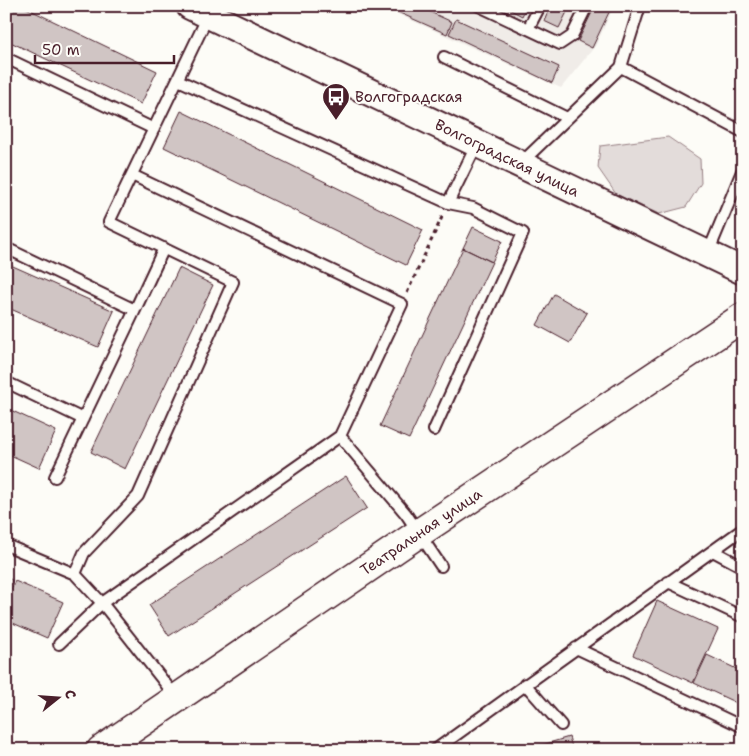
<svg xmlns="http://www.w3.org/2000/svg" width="749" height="756" font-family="'Shantell Sans',sans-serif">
<rect width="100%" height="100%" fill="#fdfcf7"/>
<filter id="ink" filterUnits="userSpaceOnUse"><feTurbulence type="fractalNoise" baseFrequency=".02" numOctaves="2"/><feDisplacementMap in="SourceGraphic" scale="10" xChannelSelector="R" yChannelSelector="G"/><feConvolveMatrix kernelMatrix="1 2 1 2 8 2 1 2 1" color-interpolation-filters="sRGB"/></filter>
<g filter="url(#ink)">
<path fill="#f0ece8" d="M 380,6 L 614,6 L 596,45 L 561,88 Z"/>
<path fill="#e3dcda" stroke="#967e82" d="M 668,137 L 700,159 L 701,183 L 686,207 L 659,214 L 616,194 L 598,168 L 600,146 Z"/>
<path fill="#d0c5c4" stroke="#4a1f2b" d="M 6,6 L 22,6 L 157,71 L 141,104 L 6,40 Z
M 384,6 L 417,6 L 452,22 L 447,34 Z
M 503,6 L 527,6 L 522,16 Z
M 551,6 L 570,6 L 559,28 L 544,21 Z
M 595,6 L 612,6 L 592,48 L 578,41 Z
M 456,19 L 559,67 L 552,83 L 449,34 Z
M 181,111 L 423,230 L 406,265 L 164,147 Z
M 473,227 L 502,241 L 492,262 L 463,248 Z
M 463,248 L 492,262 L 409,439 L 380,426 Z
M 6,263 L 114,311 L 98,347 L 6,307 Z
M 179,268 L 213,285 L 125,469 L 91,452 Z
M 554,294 L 587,313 L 570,343 L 537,325 Z
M 6,408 L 56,431 L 39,468 L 6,453 Z
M 346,476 L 367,508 L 169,636 L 149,605 Z
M 6,577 L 12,580 L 6,594 Z
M 15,581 L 63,602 L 47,638 L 6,620 L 6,600 Z
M 657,601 L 718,629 L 693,683 L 633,655 Z
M 707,655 L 743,672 L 743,706 L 694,683 Z
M 569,737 L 573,750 L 533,750 L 532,748 Z"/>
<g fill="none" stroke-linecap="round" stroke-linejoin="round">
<defs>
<path id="lane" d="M 479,6 L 560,44 L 572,36 L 587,6
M 528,29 L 540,6
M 444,57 L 567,118
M 6,58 L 154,129
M 621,67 L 640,6
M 178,80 L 448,203 L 473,208 L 523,233 L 434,430
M 521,163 L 621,67 L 743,132
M 448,203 L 477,144
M 6,248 L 135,310 L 164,248
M 708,253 L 743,169
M 6,382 L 83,419
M 340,436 L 406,514 L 441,566
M 55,477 L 135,310
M 6,545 L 75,574
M 713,551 L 743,567
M 668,582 L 743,617
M 59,644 L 102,603 L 340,436 L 402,304 L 132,175
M 576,648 L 743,727
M 525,684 L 561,725
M 176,697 L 102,603 L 75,574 L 84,553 L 138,496 L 233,282 L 109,222 L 208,16
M 435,750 L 743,529"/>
<path id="secondary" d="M 190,6 L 743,271"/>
<path id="primary" d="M 101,750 L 419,533 L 743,317"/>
</defs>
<use href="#lane" stroke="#4a1f2b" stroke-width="14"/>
<use href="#secondary" stroke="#4a1f2b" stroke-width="30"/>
<use href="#primary" stroke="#4a1f2b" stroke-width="31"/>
<path stroke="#4a1f2b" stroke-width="3" stroke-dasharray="4 4" stroke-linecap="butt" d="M 407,293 L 443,215"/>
<use href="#lane" stroke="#fdfcf7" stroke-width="10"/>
<use href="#secondary" stroke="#fdfcf7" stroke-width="26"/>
<use href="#primary" stroke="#fdfcf7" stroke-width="28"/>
</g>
</g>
<defs>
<symbol id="bus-pin" viewBox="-11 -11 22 30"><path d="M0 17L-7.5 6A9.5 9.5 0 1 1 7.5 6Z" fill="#4a1f2b" stroke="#fdfcf7"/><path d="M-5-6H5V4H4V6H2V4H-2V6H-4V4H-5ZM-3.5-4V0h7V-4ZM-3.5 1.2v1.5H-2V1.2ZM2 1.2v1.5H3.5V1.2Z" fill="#fff"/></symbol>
</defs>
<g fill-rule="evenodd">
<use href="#bus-pin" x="320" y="81" width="32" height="43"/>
</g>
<g text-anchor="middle" stroke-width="4" stroke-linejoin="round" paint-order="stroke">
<g font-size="15" fill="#4a1f2b" stroke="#fdfcf7" text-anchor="start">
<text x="355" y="102">Волгоградская</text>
</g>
<g font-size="15" fill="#4a1f2b" stroke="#fdfcf7">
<text transform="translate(507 158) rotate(26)" y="5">Волгоградская улица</text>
<text transform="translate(421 532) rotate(-34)" y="5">Театральная улица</text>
</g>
</g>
<rect width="749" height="756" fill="none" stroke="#fdfcf7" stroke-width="25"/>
<rect x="12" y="12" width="724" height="731" fill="none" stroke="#4a1f2b" stroke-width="2" filter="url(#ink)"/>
<g transform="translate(58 698) rotate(73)" stroke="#fdfcf7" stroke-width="4" paint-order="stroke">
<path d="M0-4L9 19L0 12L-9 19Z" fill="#4a1f2b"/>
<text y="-8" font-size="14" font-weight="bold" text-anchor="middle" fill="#4a1f2b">С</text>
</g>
<path d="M35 55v8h139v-8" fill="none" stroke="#4a1f2b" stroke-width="2.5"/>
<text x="42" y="55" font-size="15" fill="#4a1f2b" stroke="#fdfcf7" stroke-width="4" paint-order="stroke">50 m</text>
</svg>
